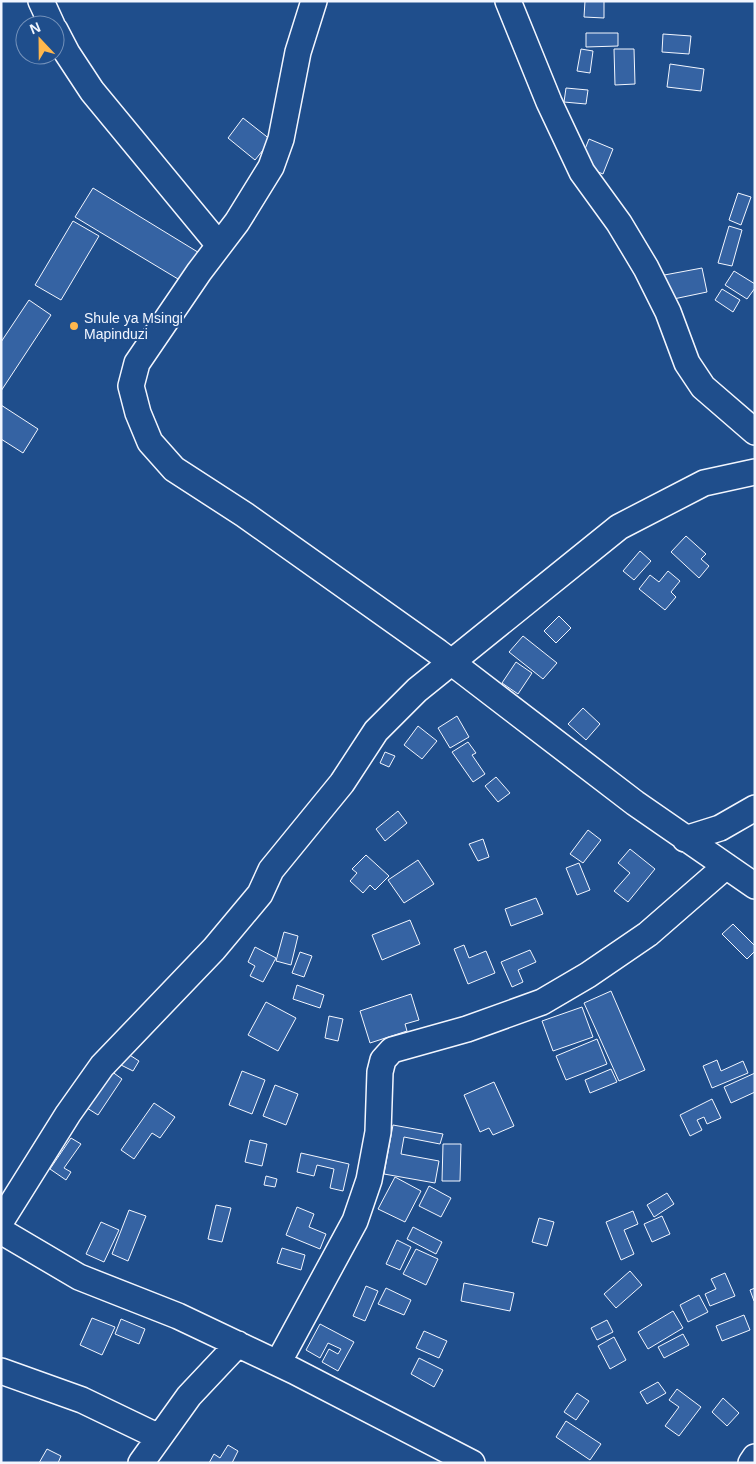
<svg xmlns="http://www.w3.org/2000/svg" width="756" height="1464" font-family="Helvetica,sans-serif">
<rect width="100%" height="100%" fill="#1f4e8c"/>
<path fill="#3563a3" stroke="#f2f6ff" d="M 585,1 L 604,1 L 604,18 L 584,17 Z
M 586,33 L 618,33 L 618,46 L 586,47 Z
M 663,34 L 691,36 L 689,54 L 662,52 Z
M 581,49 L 593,51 L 590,73 L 577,71 Z
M 614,49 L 634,49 L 635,84 L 615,85 Z
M 670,64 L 704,69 L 701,91 L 667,87 Z
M 566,88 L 588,90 L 586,104 L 564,102 Z
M 243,118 L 271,140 L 255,160 L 228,138 Z
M 589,139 L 613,149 L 603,174 L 579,164 Z
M 93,188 L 201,254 L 183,282 L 75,217 Z
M 738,193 L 751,197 L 741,225 L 729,220 Z
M 73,221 L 99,236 L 61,300 L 35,285 Z
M 729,226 L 742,230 L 732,266 L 718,263 Z
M 702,268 L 707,292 L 664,301 L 659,276 Z
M 734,271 L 755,284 L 755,288 L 747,299 L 725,285 Z
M 722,289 L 740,300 L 733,312 L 715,300 Z
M 29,300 L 51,315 L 1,391 L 1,342 Z
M 1,405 L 38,429 L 23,453 L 1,439 Z
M 686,536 L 706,554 L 701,559 L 709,566 L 699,578 L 671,552 Z
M 640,551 L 651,561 L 634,580 L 623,571 Z
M 668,571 L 680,581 L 671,592 L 676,597 L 665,610 L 639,589 L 650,575 L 659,582 Z
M 559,616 L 571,628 L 556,643 L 544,631 Z
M 523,636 L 557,663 L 543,679 L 509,652 Z
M 516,662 L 532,673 L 518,694 L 502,683 Z
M 583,708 L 600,724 L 586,740 L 568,724 Z
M 457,716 L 469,737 L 450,748 L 438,728 Z
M 418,726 L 437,741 L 422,759 L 404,745 Z
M 468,742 L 476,753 L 472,755 L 485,774 L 473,782 L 452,752 Z
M 385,752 L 395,756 L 389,767 L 380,763 Z
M 496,777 L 510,793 L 498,802 L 485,786 Z
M 398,811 L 407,823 L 385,841 L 376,829 Z
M 588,830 L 601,840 L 583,863 L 570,854 Z
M 483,839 L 489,857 L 478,861 L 469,844 Z
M 630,849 L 655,869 L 628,902 L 614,891 L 630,873 L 618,863 Z
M 366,855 L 389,876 L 375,890 L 370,885 L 363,893 L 350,881 L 357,873 L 352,869 Z
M 418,860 L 434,884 L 404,903 L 388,880 Z
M 579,863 L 590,890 L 577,895 L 566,868 Z
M 536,898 L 543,914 L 511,926 L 505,909 Z
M 410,920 L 420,944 L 382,960 L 372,935 Z
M 733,924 L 755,946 L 755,951 L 747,959 L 722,934 Z
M 284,932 L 298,936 L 291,965 L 276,961 Z
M 464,945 L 469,958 L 486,951 L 495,973 L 468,984 L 454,949 Z
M 255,947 L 276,958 L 263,982 L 250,976 L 255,966 L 248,962 Z
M 530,950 L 536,962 L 518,970 L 523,982 L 512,987 L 501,962 Z
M 300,952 L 312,956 L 304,977 L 292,973 Z
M 297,985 L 324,995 L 320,1008 L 293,999 Z
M 611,991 L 645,1070 L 619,1081 L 584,1003 Z
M 411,994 L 419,1020 L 405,1024 L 407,1031 L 370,1043 L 360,1011 Z
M 266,1002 L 296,1018 L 278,1051 L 248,1035 Z
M 582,1007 L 593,1037 L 553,1051 L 542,1021 Z
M 329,1016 L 343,1019 L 338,1041 L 325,1038 Z
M 597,1039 L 607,1064 L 566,1080 L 556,1056 Z
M 128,1054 L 139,1061 L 133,1071 L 121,1065 Z
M 717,1060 L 721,1071 L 743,1061 L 748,1073 L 712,1088 L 703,1066 Z
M 611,1069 L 617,1082 L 590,1093 L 585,1080 Z
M 111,1071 L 122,1079 L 98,1115 L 87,1108 Z
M 242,1071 L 265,1080 L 252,1114 L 229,1105 Z
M 755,1073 L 755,1092 L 731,1103 L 724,1087 Z
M 494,1082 L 514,1126 L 493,1135 L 489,1128 L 480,1132 L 464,1095 Z
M 275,1085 L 298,1094 L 286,1125 L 263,1116 Z
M 712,1099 L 721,1118 L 707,1124 L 704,1117 L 697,1120 L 702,1130 L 690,1136 L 680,1115 Z
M 154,1103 L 175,1117 L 160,1138 L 152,1133 L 134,1159 L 121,1150 Z
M 393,1125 L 443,1134 L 440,1144 L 404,1137 L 401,1154 L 439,1161 L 435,1183 L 384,1174 Z
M 71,1138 L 81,1144 L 64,1168 L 71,1172 L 66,1180 L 50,1169 Z
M 250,1140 L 267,1144 L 262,1166 L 245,1162 Z
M 443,1144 L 461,1144 L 460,1181 L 442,1181 Z
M 301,1153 L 349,1164 L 343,1191 L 330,1188 L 334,1169 L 317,1165 L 314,1176 L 297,1172 Z
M 266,1176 L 277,1179 L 275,1187 L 264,1185 Z
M 395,1177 L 421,1191 L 405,1222 L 378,1209 Z
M 429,1186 L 451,1198 L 441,1217 L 419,1206 Z
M 667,1193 L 674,1204 L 654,1217 L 647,1205 Z
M 216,1205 L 231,1208 L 222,1242 L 208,1239 Z
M 297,1207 L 314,1214 L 309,1227 L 326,1234 L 320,1249 L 286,1235 Z
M 129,1210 L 146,1216 L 128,1261 L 112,1254 Z
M 633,1211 L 638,1224 L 624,1230 L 634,1254 L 621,1260 L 606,1222 Z
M 662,1216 L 670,1234 L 652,1242 L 644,1224 Z
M 539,1218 L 554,1222 L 547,1246 L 532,1242 Z
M 101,1222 L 119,1230 L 104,1262 L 86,1254 Z
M 413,1227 L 442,1242 L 436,1254 L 407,1239 Z
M 397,1240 L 411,1247 L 400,1270 L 386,1264 Z
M 282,1248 L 305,1255 L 301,1270 L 277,1263 Z
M 416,1249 L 438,1259 L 426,1285 L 403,1274 Z
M 630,1271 L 642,1285 L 616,1308 L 604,1294 Z
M 725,1273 L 735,1296 L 710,1306 L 705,1294 L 716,1289 L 711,1279 Z
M 464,1283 L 514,1293 L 510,1311 L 461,1301 Z
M 366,1286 L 378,1291 L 365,1321 L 353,1316 Z
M 386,1288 L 411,1300 L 404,1315 L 378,1304 Z
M 755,1288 L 755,1301 L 754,1301 L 750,1290 Z
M 699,1295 L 708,1312 L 688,1322 L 680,1305 Z
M 673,1311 L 683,1328 L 648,1349 L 638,1332 Z
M 744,1315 L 750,1330 L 722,1341 L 716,1326 Z
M 92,1318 L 115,1327 L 102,1355 L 80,1345 Z
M 121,1319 L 145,1329 L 139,1344 L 115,1334 Z
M 607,1320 L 613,1332 L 597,1340 L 591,1328 Z
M 320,1324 L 354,1342 L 338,1371 L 322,1362 L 329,1349 L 338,1354 L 341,1349 L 328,1343 L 320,1358 L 306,1350 Z
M 424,1331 L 447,1341 L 439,1358 L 416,1348 Z
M 683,1334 L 689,1345 L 664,1358 L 658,1347 Z
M 614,1337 L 626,1360 L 610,1369 L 598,1346 Z
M 419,1358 L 443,1370 L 434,1387 L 411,1374 Z
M 658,1382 L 666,1393 L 647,1404 L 640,1392 Z
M 677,1389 L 701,1407 L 679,1436 L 665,1426 L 679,1407 L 669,1400 Z
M 577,1393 L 589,1401 L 576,1420 L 564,1412 Z
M 723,1398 L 739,1413 L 727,1426 L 712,1412 Z
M 566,1421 L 601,1444 L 590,1460 L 556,1437 Z
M 228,1445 L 238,1451 L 232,1463 L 209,1463 L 214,1454 L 220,1458 Z
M 47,1449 L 61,1456 L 58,1463 L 39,1463 Z"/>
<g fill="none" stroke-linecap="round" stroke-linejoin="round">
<defs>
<path id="minor" d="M 41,1 L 52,25
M 314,1 L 298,52 L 281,139 L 271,167 L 237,222 L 199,272 L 137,363 L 131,386 L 138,413 L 150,442 L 174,469 L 245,515 L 438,652 L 635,803 L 755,886
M 508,1 L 549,102 L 582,172 L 619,223 L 646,268 L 668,312 L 687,363 L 703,387 L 755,432
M 55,30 L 67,53 L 92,91 L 219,245
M 685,839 L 720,828 L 755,808
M 1,1221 L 68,1114 L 102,1066 L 214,949 L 260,894 L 271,870 L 342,783 L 376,731 L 417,690 L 619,527 L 704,483 L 755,472
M 1,1231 L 79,1277 L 178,1316 L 294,1371 L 472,1463
M 278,1363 L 355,1221 L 369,1180 L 378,1132 L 380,1072 L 383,1060 L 392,1050 L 467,1029 L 542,1002 L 588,975 L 648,934 L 726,866
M 1,1371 L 82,1400 L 159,1437
M 141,1463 L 189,1396 L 238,1344
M 751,1463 L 755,1457"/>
</defs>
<use href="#minor" stroke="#f2f6ff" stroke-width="28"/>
<use href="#minor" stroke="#1f4e8c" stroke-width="25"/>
</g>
<circle fill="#ffb74d" stroke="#1f4e8c" stroke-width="2" cx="74" cy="326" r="5"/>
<g text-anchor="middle" stroke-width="4" stroke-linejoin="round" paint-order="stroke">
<g font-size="14" fill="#f2f6ff" stroke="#1f4e8c" text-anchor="start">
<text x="84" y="323">Shule ya Msingi<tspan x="84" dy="16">Mapinduzi</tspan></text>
</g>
</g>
<rect width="756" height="1464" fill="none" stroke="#f2f6ff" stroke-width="5"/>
<g transform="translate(40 40) rotate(338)"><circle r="24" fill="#1f4e8c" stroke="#7391ba"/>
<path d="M0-4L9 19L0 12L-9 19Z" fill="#ffb74d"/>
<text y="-8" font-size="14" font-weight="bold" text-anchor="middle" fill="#f2f6ff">N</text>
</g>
</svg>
